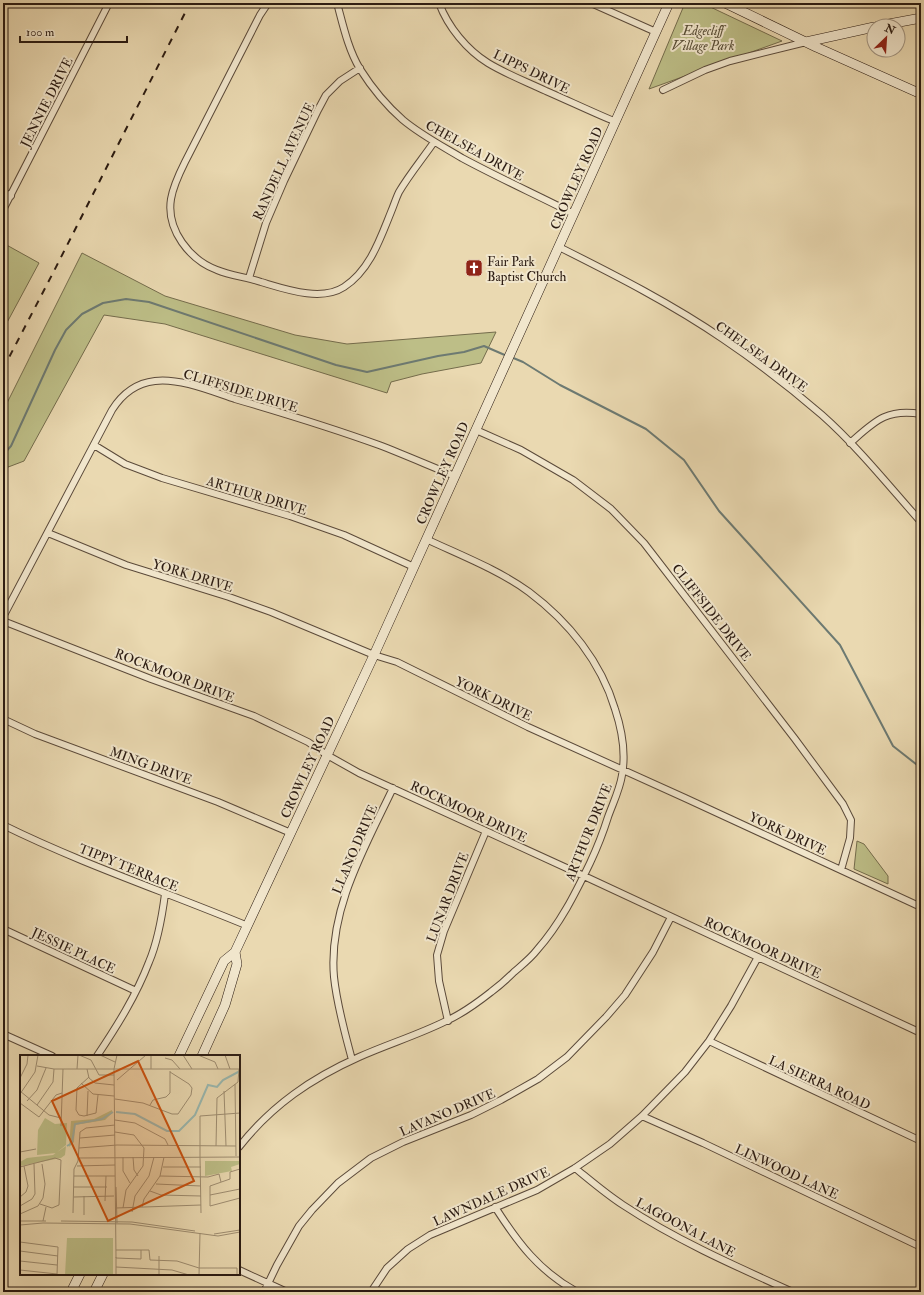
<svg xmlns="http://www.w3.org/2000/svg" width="924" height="1295" font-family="'IM FELL Double Pica',serif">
<rect width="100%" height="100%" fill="#ead9b1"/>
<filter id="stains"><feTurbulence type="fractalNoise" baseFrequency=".005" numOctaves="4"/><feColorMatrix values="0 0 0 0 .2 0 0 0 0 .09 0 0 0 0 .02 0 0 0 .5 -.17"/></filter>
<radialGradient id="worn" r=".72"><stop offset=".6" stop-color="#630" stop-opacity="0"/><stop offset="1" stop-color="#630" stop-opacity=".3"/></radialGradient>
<path fill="#bdbe87" stroke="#746c4c" d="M 685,3 L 702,3 L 782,41 L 649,89 Z
M 3,243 L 39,263 L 3,330 Z
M 82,253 L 165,296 L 295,335 L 347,344 L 496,332 L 481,363 L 422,374 L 391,382 L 387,393 L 165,324 L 104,315 L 24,461 L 3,469 L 3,411 Z
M 857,841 L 864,844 L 888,876 L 888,884 L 854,869 Z"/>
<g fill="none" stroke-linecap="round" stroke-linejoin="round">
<path stroke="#6d7a72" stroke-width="2" d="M 511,357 L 523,362 L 560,385 L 646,429 L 684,460 L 719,511 L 840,645 L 893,746 L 921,768
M 3,455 L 11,446 L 55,350 L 66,330 L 82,314 L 103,303 L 126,299 L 149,302 L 336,365 L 367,372 L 438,356 L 464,352 L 484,346 L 507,356"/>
<defs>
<path id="street" d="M 268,3 L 260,15 L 185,162 C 179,174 173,187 171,199 C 166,230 190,260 217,270 C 231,276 247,277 261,282 C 285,289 321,302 344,287 C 370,270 380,239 391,212 C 394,205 396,198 399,192 C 409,175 423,158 434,142
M 337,3 C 343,25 348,49 360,69 C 372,88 387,106 403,120 C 421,135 442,146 462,158 C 499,178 537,195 574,214
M 439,3 C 448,27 467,50 488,63 C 506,74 527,82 546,91 C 569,101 592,112 616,122
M 591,3 L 656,32
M 3,4 L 4,3
M 663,90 L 705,70 L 730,61 L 806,42
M 3,192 L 11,196
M 3,210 L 109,3
M 559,247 C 615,275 672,304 723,339 C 757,362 791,388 822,415 C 858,447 889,486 921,522
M 249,278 L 266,223 L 284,181 L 318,110 L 326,95 L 340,81 L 360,68
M 476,430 L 521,450 L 573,480 L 611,509 L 644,543 L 795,739 L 843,804 L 851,820 L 850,838 L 841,870
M 850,443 C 874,422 886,408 921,414
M 94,445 L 125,464 L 162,478 L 290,516 L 344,535 L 414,567
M 48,533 L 126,565 L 229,597 L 271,612 L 374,655 L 397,662 L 528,727 L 685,798 L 921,907
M 3,617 L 112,410 C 122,394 137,383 155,381 C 180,378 211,391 235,399 C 283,413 332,428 379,445 C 405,455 430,466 455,476
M 3,621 L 151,679 L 254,716 L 308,742 L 327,755 L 359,773 L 584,876 L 921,1033
M 3,719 L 35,734 L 218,802 L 291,833
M 3,825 C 82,864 166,892 248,926
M 3,929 L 136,991
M 448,1021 L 439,981 L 437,955 L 444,931 L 486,831
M 3,1034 L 52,1056
M 709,1041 L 921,1141
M 97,1056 C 117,1026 136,996 149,962 C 158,941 162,917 165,894
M 352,1060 C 345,1033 337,1006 334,977 C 328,910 365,847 393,788
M 642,1116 L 703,1143 L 921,1247
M 239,1147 C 272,1105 312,1078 359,1057 C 388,1044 418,1035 446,1021 C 462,1014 477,1003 491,992 C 499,986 507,979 514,972 C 522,965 531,958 537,950 C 560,924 575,894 590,863 C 597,848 603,833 608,817 C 613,803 620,789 622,775 C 626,753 622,730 615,709 C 601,662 569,622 529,592 C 499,570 460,555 426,539
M 575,1168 C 591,1181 606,1194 623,1205 C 676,1240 735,1266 793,1292
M 495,1207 C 518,1243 539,1271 577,1292
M 239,1270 L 287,1292
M 264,1292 L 277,1265 L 299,1226 L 312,1210 L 338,1183 L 371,1158 L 403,1142 L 471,1115 L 501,1100 L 538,1079 L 567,1057 L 606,1017 L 625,995 L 653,952 L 671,917
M 371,1292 L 387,1268 L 408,1249 L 430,1235 L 537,1190 L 575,1168 L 610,1144 L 642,1116 L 685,1072 L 709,1041 L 731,1006 L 758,957"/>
<path id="secondary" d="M 725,3 L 816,47 L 921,94
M 878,26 L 921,18
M 806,42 L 874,27
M 179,1056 L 224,961 L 235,952 L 374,655 L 669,3
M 202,1056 L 225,1005 L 237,964 L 235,952
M 71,1292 L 80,1274
M 94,1292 L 103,1274"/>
</defs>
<use href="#street" stroke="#5b4a3a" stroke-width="8"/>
<use href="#secondary" stroke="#2b1b12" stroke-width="10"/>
<use href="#street" stroke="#f1e6cc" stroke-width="6"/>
<use href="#secondary" stroke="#f1e6cc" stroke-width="9"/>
<path stroke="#2b1b12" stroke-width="2" stroke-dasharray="7 7" stroke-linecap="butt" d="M 3,369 L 54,271 L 190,3"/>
</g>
<defs>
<symbol id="church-square" viewBox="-11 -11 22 22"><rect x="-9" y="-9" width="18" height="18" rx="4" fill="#8f2418" stroke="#f1e6cc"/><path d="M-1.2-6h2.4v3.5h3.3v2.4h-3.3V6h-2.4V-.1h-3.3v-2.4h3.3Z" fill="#fff"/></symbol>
</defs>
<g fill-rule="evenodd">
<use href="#church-square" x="464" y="258" width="20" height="20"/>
</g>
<g text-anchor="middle" stroke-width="4" stroke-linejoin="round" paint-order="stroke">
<g font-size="13" font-style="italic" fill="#574c35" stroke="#f1e6cc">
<text x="703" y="35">Edgecliff<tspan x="703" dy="15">Village Park</tspan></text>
</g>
<g font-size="13" fill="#2b1b12" stroke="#f1e6cc">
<text transform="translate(532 71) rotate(26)" y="5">LIPPS DRIVE</text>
<text transform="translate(46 102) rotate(-63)" y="5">JENNIE DRIVE</text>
<text transform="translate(475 150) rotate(29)" y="5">CHELSEA DRIVE</text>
<text transform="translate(283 161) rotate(-65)" y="5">RANDELL AVENUE</text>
<text transform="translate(576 178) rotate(-66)" y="5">CROWLEY ROAD</text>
<text transform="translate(762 356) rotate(36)" y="5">CHELSEA DRIVE</text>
<text transform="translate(241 390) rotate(17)" y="5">CLIFFSIDE DRIVE</text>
<text transform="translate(442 473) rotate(-66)" y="5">CROWLEY ROAD</text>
<text transform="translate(257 495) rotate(17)" y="5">ARTHUR DRIVE</text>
<text transform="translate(193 575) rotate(17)" y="5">YORK DRIVE</text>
<text transform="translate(712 612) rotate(52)" y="5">CLIFFSIDE DRIVE</text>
<text transform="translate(175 675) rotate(21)" y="5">ROCKMOOR DRIVE</text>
<text transform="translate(494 698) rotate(26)" y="5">YORK DRIVE</text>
<text transform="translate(151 765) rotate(20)" y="5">MING DRIVE</text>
<text transform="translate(307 767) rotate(-65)" y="5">CROWLEY ROAD</text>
<text transform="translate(469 811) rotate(25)" y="5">ROCKMOOR DRIVE</text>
<text transform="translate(588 832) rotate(-68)" y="5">ARTHUR DRIVE</text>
<text transform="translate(788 833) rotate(25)" y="5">YORK DRIVE</text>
<text transform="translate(354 849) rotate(-67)" y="5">LLANO DRIVE</text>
<text transform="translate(129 867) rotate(22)" y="5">TIPPY TERRACE</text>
<text transform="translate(447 897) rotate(-69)" y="5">LUNAR DRIVE</text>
<text transform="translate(763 947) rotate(25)" y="5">ROCKMOOR DRIVE</text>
<text transform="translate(74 950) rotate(25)" y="5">JESSIE PLACE</text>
<text transform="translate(820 1082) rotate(25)" y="5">LA SIERRA ROAD</text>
<text transform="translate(447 1112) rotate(-23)" y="5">LAVANO DRIVE</text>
<text transform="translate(787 1171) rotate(25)" y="5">LINWOOD LANE</text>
<text transform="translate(491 1196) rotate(-24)" y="5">LAWNDALE DRIVE</text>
<text transform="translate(686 1227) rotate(28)" y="5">LAGOONA LANE</text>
</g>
<g font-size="13" fill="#2b1b12" stroke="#f1e6cc" text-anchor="start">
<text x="487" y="266">Fair Park<tspan x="487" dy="15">Baptist Church</tspan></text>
</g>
</g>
<g transform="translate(20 1055)">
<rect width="220" height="220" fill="#ead9b1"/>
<path d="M 92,55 L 92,58 L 85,65 L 55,70 L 54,87 L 49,92 L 51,66 L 74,64 ZM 25,63 L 35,69 L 47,68 L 46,90 L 36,98 L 17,100 L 18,75 ZM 46,91 L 45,100 L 41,103 L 0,111 L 0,107 L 7,103 L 33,100 ZM 185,106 L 220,106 L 220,109 L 211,112 L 212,116 L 185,121 ZM 47,183 L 93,183 L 93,220 L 45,220 Z" fill="#bdbe87"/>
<path fill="none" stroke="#99b9b2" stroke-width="2" d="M 96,57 L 115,59 L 147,76 L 159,76 L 175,60 L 188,30 L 197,32 L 203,25 L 220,16M 47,91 L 52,88 L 55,69 L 82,64 L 93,57"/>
<path fill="none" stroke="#9e8d71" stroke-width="1" d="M 59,0 L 71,5 L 79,20 L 94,20M 80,0 L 95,7M 131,0 L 131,14M 163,0 L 172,14M 178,0 L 195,7 L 198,14M 205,0 L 210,14M 145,3 L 152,5 L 160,14M 17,11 L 34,14 L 220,14M 57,14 L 58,0M 67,14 L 69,23 L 75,28 L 94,30M 69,22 L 57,33 L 56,55 L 59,60 L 64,61 L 76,58 L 78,40M 0,23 L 7,9 L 8,0M 97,25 L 126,0M 61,28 L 73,39 L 94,41M 215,29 L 216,101M 0,36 L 29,60 L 41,63M 204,36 L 206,91M 0,39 L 15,17 L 18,0M 95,44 L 123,48 L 152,59 L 158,59 L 171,40 L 172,33 L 169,29 L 150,17M 7,46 L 17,35 L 26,13M 0,48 L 19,62 L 36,40 L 42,38M 17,50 L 33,27 L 34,14M 130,50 L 133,45 L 146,42 L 150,38 L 150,16M 67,61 L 68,36M 95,65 L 115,68 L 145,84 L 148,90M 41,71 L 43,14M 95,77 L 114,80 L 124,93 L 123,111 L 106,135 L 103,153M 60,83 L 95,80M 196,91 L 197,43 L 218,27 L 219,14M 59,93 L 97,90 L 216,91M 0,97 L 16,94M 103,102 L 103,116 L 110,128M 113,102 L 114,115 L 118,121M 180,102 L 180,61 L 220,58M 180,102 L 181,158M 59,103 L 220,102M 57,111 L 95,110M 0,112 L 35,103 L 41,105 L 39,150 L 32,153 L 20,149M 143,112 L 181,112M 220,114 L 210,117 L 210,124 L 190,131 L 190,151 L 220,143M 54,121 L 95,121M 140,121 L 188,122 L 199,119 L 201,127M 136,129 L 181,131M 54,132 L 87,132M 96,132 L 97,168M 130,136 L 141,140 L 181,141M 190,140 L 220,134M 64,141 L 64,160M 0,142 L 6,137 L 8,131 L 4,111M 54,142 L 94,141M 85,146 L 86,121M 0,151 L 12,144 L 15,139 L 14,109M 122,152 L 124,144 L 140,121 L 144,102M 96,153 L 181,150M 112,157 L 115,141 L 129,121 L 134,102M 53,158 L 54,114 L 58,106 L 60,77 L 66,73 L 95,70M 0,159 L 18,151 L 23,143 L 25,129 L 22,109M 0,166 L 26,166M 23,166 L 26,152M 41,166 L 112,167 L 175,176M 0,170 L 23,168 L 110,169 L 198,181 L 220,177M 194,179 L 220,175M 0,187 L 38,192 L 37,220M 96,195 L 129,195 L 130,205 L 157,206 L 179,213 L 217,213 L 217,220M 0,196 L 38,201M 96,203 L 121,204 L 121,195M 96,203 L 94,14 L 97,0M 0,206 L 37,210M 96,212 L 152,215 L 169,220M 0,215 L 37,219M 96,220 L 96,202M 139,220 L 139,201M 179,220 L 180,178"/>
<path fill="#cc500d" fill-opacity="0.15" stroke="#cc500d" stroke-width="2" d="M 118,6 L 174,126 L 88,166 L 32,46 Z"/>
<rect width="220" height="220" fill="none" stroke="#2b1b12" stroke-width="2"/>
</g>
<rect width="924" height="1295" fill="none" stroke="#ead9b1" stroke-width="16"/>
<rect x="4" y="4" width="916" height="1287" fill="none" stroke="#2b1b12" stroke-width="2"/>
<rect x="8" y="8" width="908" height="1279" fill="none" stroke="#2b1b12"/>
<g transform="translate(886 38) rotate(25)"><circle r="19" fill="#f1e6cc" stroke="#a29582"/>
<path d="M0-3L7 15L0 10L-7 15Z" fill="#8f2418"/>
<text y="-6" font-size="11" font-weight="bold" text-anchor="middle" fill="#2b1b12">N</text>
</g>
<path d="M20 36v6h107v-6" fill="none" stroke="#2b1b12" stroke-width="2"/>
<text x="26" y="36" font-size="12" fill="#2b1b12" stroke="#f1e6cc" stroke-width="3" paint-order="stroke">100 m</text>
<rect width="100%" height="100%" filter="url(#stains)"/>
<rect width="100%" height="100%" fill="url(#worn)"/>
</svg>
